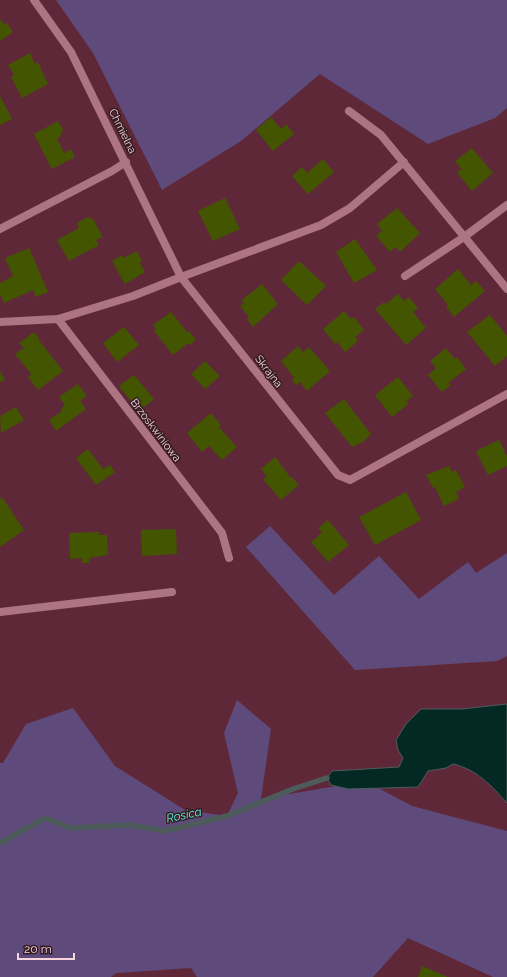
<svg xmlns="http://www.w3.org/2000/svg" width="507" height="977" font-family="Raleway,sans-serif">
<rect width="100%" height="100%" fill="#5f2839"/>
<path fill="#5f4b7b" d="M 56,0 L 507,0 L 507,108 L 495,118 L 428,144 L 320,74 L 241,141 L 162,190 L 93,53 Z
M 270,526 L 334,595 L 379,556 L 419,599 L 468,562 L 476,573 L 507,553 L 507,656 L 497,661 L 355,670 L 246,547 Z
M 237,700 L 271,729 L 261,799 L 365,781 L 412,806 L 507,831 L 507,977 L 493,977 L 408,938 L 373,977 L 197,977 L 191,968 L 116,973 L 111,977 L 0,977 L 0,763 L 3,763 L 26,724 L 73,708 L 115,766 L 185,810 L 227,816 L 238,793 L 224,733 Z"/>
<path fill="#042924" stroke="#4d5c5b" d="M 507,704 L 507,803 C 492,786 476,769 453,764 L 446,768 L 428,771 L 418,787 L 348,789 L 331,785 L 327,778 L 332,771 L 399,767 L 403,758 L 398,750 L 396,740 L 406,724 L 421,709 L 462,709 Z"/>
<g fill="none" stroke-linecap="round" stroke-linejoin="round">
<path stroke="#4d5c5b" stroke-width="5.5" d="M 0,843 L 45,818 L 71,828 L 130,825 L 165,831 L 227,816 L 293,789 L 327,778"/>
</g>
<path fill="#435500" d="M 0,19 L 4,25 L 7,23 L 13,32 L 0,41 Z
M 30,53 L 35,64 L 38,62 L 48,84 L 22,98 L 11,77 L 14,75 L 8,65 Z
M 0,96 L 12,119 L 0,125 Z
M 271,117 L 281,129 L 286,124 L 294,134 L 273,151 L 256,130 Z
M 58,121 L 63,130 L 60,137 L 57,138 L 64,153 L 71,149 L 75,157 L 52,169 L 34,134 Z
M 472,148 L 493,173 L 472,191 L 457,173 L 461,169 L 455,161 Z
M 323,159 L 334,172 L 308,194 L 292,176 L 302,167 L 307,173 Z
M 225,198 L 240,229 L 213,241 L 198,211 Z
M 397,208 L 420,233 L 400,252 L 396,247 L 390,252 L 376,236 L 382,231 L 377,224 Z
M 88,217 L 93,219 L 103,237 L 96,240 L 99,245 L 69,261 L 57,240 L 79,228 L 77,223 Z
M 355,239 L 377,270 L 354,283 L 336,252 Z
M 29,248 L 48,292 L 36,297 L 33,290 L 4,303 L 0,294 L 0,283 L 13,276 L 5,258 Z
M 137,251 L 142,261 L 140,263 L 145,272 L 125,284 L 112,261 L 122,255 L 124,258 Z
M 299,261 L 326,286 L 307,305 L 281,280 Z
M 458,269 L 471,285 L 476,281 L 485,291 L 454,317 L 446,307 L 448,305 L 435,289 Z
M 262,284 L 278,304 L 253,327 L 247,319 L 249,317 L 240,306 L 244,303 L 242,300 Z
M 398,294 L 404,301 L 409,297 L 418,308 L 413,312 L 426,328 L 406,345 L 375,309 L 384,302 L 386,304 Z
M 344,311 L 351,319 L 354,317 L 364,330 L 355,337 L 358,341 L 345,352 L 337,342 L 335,344 L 323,329 Z
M 171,312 L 187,332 L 189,331 L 196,340 L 190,345 L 188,343 L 173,355 L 154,331 L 156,329 L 153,325 Z
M 490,315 L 507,336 L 507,356 L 495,366 L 467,332 Z
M 124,327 L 139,345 L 117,362 L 103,343 Z
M 34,332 L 39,338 L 38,339 L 63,371 L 38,390 L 28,377 L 31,374 L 15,354 L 24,348 L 19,343 Z
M 298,346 L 303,352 L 309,347 L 330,371 L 307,391 L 300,382 L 296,385 L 292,380 L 294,378 L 281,361 Z
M 446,348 L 455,359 L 457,357 L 466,369 L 448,383 L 451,385 L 442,392 L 428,375 L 436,368 L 430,361 Z
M 205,361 L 220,376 L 205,389 L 191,374 Z
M 0,371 L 5,380 L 0,382 Z
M 134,375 L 154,399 L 139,411 L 119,386 Z
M 398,377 L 413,396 L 406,402 L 408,404 L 392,417 L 375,395 Z
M 78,384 L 87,396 L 80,401 L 86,409 L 56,431 L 49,420 L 62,411 L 61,409 L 65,405 L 59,397 Z
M 344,399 L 371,434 L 363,442 L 352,447 L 325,413 Z
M 16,407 L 24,420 L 1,433 L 0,416 Z
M 211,413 L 221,425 L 219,427 L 237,447 L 222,460 L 209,446 L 202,452 L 187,433 Z
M 499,440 L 507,456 L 507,466 L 488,475 L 476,451 Z
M 88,449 L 103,469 L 110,465 L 115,472 L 96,485 L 76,458 Z
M 275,457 L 291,478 L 292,477 L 299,485 L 281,500 L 263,479 L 267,476 L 261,469 Z
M 449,466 L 452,472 L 456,470 L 465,487 L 456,492 L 459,499 L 444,506 L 435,487 L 433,488 L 426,475 Z
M 406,492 L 421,520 L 375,545 L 359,517 Z
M 2,497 L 24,530 L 0,547 L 0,499 Z
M 328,520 L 349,545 L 328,562 L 311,542 L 322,533 L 318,528 Z
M 176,529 L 177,554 L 142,556 L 141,530 Z
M 99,532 L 99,535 L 107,535 L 108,555 L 89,558 L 90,563 L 82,563 L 82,558 L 70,559 L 69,533 Z
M 422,966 L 448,977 L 418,977 Z"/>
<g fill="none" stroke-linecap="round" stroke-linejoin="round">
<path stroke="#ad7483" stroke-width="8" d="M 405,276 L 464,237 L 507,205"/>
<path stroke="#ad7483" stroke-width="8" d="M 34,0 L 71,52 L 181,277 L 321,225 L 350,208 L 404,162
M 349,111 L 381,135 L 507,289
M 0,229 L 112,171 L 126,162
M 58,319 L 222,533 L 229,558
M 0,322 L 58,319 L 133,296 L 181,277 L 338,475 L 350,480 L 507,394
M 0,612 L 172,592"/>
</g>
<g text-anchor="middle" stroke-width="3" stroke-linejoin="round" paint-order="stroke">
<g font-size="11" fill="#f8d4dc" stroke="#341b22">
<text transform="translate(123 131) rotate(64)" y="4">Chmielna</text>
<text transform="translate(269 371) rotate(52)" y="4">Skrajna</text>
<text transform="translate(156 430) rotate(53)" y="4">Brzoskwiniowa</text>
</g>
<g font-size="12" font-style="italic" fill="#5df7e3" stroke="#341b22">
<text transform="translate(184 815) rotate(-12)" y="4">Rosica</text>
</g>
</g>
<path d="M18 953v6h56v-6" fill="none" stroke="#f8d4dc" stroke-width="2"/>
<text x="24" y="953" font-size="12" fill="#f8d4dc" stroke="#341b22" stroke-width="3" paint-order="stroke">20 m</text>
</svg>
